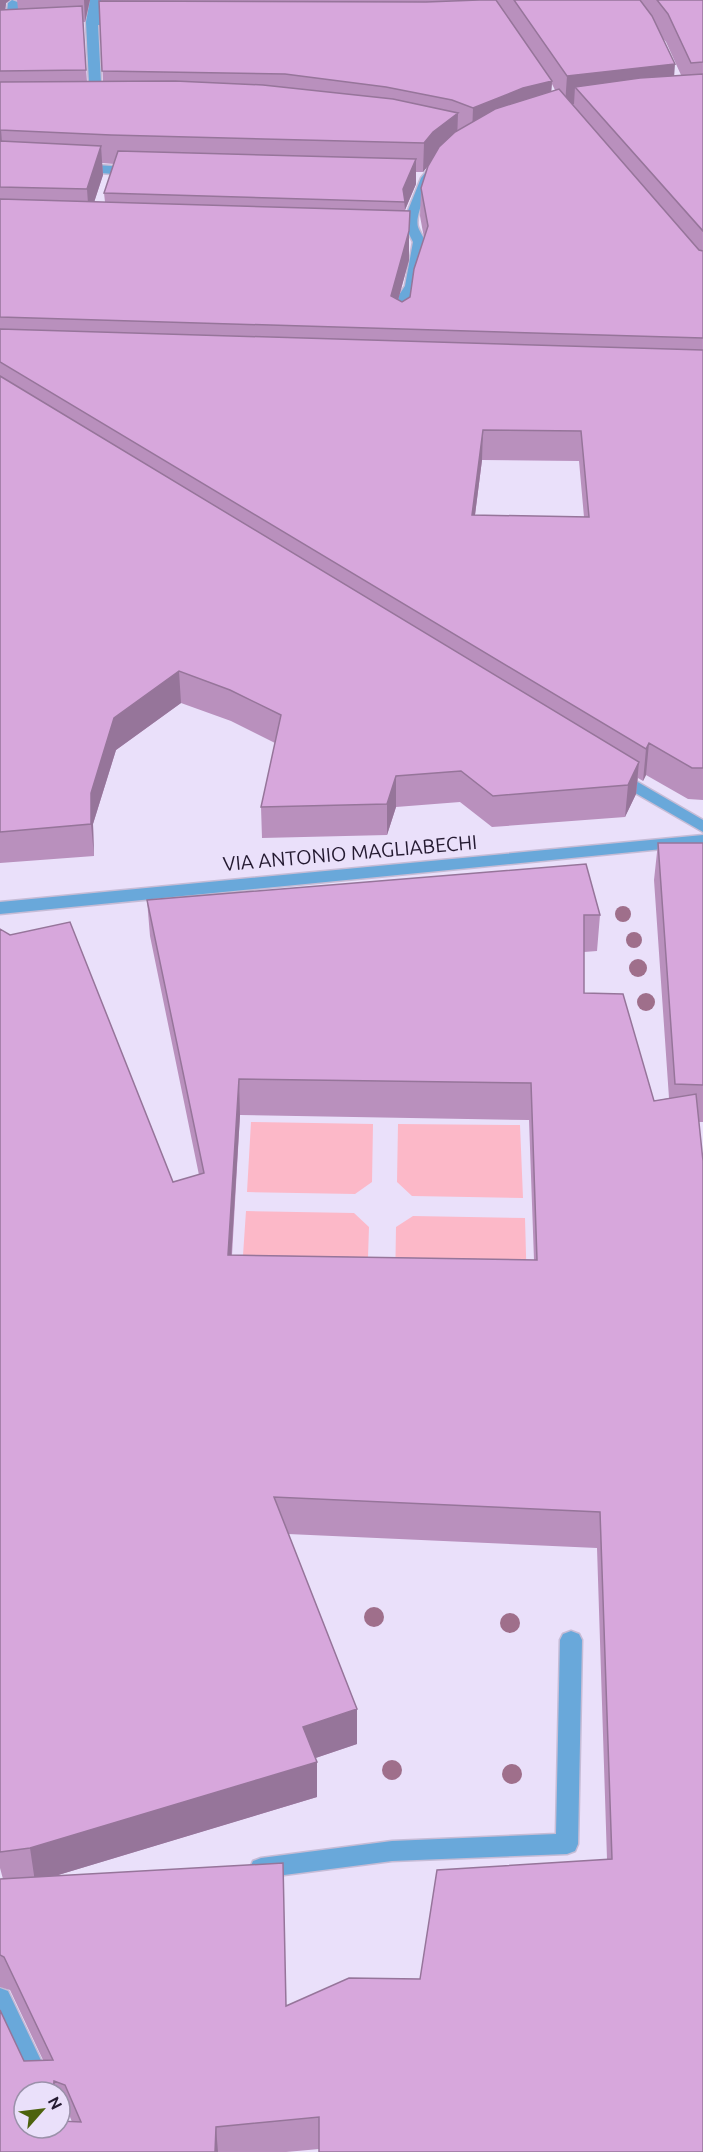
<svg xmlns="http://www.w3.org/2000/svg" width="703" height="2152" font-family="Ubuntu,sans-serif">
<rect width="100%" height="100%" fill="#eae0fa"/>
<path fill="#fcb8c8" d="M 251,1122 L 373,1124 L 372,1182 L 355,1194 L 247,1192 Z
M 398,1124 L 520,1125 L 523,1198 L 412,1196 L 397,1182 Z
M 246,1211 L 354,1213 L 369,1227 L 367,1288 L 241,1285 Z
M 413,1216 L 525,1218 L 527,1291 L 395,1289 L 396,1227 Z"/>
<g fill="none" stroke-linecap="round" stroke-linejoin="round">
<defs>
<path id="lane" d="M 571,1631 L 579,1634 L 582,1640 L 578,1844 L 575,1851 L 567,1854 L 392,1861 L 261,1878 L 253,1875 L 250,1868 L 253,1861 L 261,1858 L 392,1841 L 556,1834 L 560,1640 L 563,1634 Z"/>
<path id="street" d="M 12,0 L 20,3 L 17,31 L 11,34 L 5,31 L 8,3 Z
M 90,0 L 102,0 L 99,19 L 125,19 L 131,22 L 125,25 L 98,25 L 102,103 L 96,107 L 90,103 L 86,22 Z
M 78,164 L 113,166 L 119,170 L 113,174 L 74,171 L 72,168 L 74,165 Z
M 433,167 L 439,171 C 431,181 414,215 418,227 C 420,233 425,238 425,244 C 425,272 412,296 408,322 L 401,326 L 394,322 L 399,295 L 405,286 L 413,242 L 405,226 L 405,218 L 421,178 L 429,168 Z
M 617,770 L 703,820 L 703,832 L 611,779 L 609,775 L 611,771 Z
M 703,835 L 703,845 L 0,914 L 0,902 Z
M 0,1988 L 8,1991 L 56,2092 L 32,2092 L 0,2025 Z"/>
</defs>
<use href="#lane" stroke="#c6bcd6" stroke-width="3"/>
<use href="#street" stroke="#c6bcd6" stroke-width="3"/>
<use href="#lane" fill="#69a8da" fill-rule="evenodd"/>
<use href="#street" fill="#69a8da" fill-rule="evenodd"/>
</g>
<g fill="#9f6f8b">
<circle cx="623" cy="914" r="8"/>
<circle cx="634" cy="940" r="8"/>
<circle cx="638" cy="968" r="9"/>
<circle cx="646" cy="1002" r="9"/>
<circle cx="374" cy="1617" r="10"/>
<circle cx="510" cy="1623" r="10"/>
<circle cx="392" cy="1770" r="10"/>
<circle cx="512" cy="1774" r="10"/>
</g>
<path fill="#b990bd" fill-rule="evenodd" d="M 0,0 L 10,0 L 6,3 L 5,9 L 18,9 L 17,0 L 90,0 L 85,22 L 83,22 L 87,82 L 103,82 L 99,1 L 101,1 L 101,0 L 703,0 L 703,800 L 688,799 L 646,775 L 643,781 L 638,778 L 636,794 L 625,817 L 492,827 L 460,802 L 396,807 L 387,835 L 262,838 L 261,807 L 275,743 L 231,721 L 181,703 L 116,750 L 93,824 L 94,856 L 0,863 ZM 661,36 L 666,42 L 681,75 L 674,76 ZM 552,84 L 555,90 L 551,92 ZM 102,163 L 114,164 L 104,193 L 105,202 L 94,202 L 103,175 ZM 427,167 L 421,188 L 420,216 L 424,238 L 410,297 L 402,302 L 398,300 L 409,260 L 405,210 L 416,184 L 416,172 L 423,172 ZM 482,460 L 579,461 L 584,517 L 475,515 Z
M 658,843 L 703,843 L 703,1122 L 699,1122 L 703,2152 L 319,2149 L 286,2152 L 0,2152 L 24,2061 L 43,2060 L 10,1990 L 0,1987 L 0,1879 L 3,1879 L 0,1868 L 0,929 L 173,1182 L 199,1175 L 150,936 L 147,900 L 600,915 L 597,951 L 584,952 L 584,993 L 654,1101 L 669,1098 L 654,880 ZM 240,1115 L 529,1120 L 534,1260 L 232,1255 ZM 288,1534 L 597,1548 L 607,1859 L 420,1979 L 286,2006 L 58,1875 L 317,1797 L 317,1762 L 315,1758 L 357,1744 L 357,1709 ZM 24,2092 L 60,2092 L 60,2113 L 70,2117 L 72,2122 L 24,2128 Z"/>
<path fill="#96759a" d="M 0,0 L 10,0 L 6,3 L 4,26 L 0,28 Z
M 84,0 L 90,0 L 85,22 Z
M 675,64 L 673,92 L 575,87 L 574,104 L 565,105 L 567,76 Z
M 552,81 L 550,108 L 472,135 L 473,108 L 523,88 Z
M 458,113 L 457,142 L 433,160 L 423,172 L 424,143 L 433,132 Z
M 1,129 L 3,158 L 0,160 L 0,130 Z
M 101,146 L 103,175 L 89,218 L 87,189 Z
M 416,159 L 416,184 L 405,210 L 403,189 Z
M 409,231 L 409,260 L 391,326 L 391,296 Z
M 483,430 L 482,460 L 471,546 L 472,515 Z
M 179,671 L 181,703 L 116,750 L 93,824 L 94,856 L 91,824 L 91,793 L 114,718 Z
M 649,743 L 646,775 L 643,781 L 646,749 Z
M 639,762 L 636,794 L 625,817 L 628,785 Z
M 396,776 L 396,807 L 387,835 L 387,804 Z
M 239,1079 L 240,1115 L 229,1292 L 228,1255 Z
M 357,1709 L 357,1744 L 304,1762 L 303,1727 Z
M 317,1762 L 317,1797 L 35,1882 L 30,1848 Z
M 54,2081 L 56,2092 L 53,2092 Z
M 216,2127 L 218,2152 L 215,2152 Z"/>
<path fill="#d7a7dc" stroke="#96759a" stroke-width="1.5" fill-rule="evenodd" d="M 479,0 L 496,0 L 552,81 L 523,88 L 473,108 L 452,100 L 386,87 L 285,74 L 102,71 L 99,1 L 426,2 Z
M 514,0 L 640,0 L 652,16 L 675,64 L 567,76 Z
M 657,0 L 703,0 L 703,62 L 691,63 L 668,14 Z
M 82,6 L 86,70 L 0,71 L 0,10 Z
M 703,74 L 703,231 L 575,87 L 640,78 Z
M 175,81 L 263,85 L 393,99 L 458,113 L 433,132 L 424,143 L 111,135 L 0,130 L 0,82 Z
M 559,89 L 699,250 L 703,251 L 703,338 L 0,317 L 0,199 L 410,211 L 409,231 L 391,296 L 402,302 L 410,297 L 414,269 L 428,226 L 421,188 L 428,166 L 439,147 L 455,132 L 495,109 Z
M 0,141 L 101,146 L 87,189 L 0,187 Z
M 118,151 L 416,159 L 403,189 L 405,202 L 104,193 Z
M 0,329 L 703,350 L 703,768 L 692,768 L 649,743 L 646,749 L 0,362 ZM 483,430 L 581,431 L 589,517 L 472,515 Z
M 0,376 L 639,762 L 628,785 L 493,796 L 461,771 L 396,776 L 387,804 L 261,807 L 281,715 L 230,690 L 179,671 L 114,718 L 91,793 L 91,824 L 0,832 Z
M 658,843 L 703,843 L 703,1085 L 675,1084 Z
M 586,864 L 600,915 L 584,915 L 584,993 L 623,994 L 654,1101 L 696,1094 L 703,1161 L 703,2152 L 319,2152 L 319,2117 L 216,2127 L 215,2152 L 0,2152 L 0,2010 L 24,2061 L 53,2060 L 4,1957 L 0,1955 L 0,1879 L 283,1863 L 286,2006 L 349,1978 L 420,1979 L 437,1870 L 612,1859 L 600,1512 L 274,1497 L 357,1709 L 303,1727 L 317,1762 L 30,1848 L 0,1852 L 0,929 L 10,935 L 70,922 L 173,1182 L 204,1173 L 147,900 ZM 239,1079 L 531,1083 L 537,1260 L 228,1255 ZM 54,2081 L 65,2085 L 81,2122 L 60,2121 L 60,2128 L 24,2128 L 24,2092 L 53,2092 Z"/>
<g text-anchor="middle" stroke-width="4.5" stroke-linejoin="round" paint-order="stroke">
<g font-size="20" fill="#241a31" stroke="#eae0fa">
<text transform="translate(350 853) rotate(-5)" y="7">VIA ANTONIO MAGLIABECHI</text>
</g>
</g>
<g transform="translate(42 2110) rotate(62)"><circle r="28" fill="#eae0fa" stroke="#9b91aa" stroke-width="1.5"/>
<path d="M0-4.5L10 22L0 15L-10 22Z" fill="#4d620d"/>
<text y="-9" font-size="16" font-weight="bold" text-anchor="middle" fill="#241a31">N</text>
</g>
</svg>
